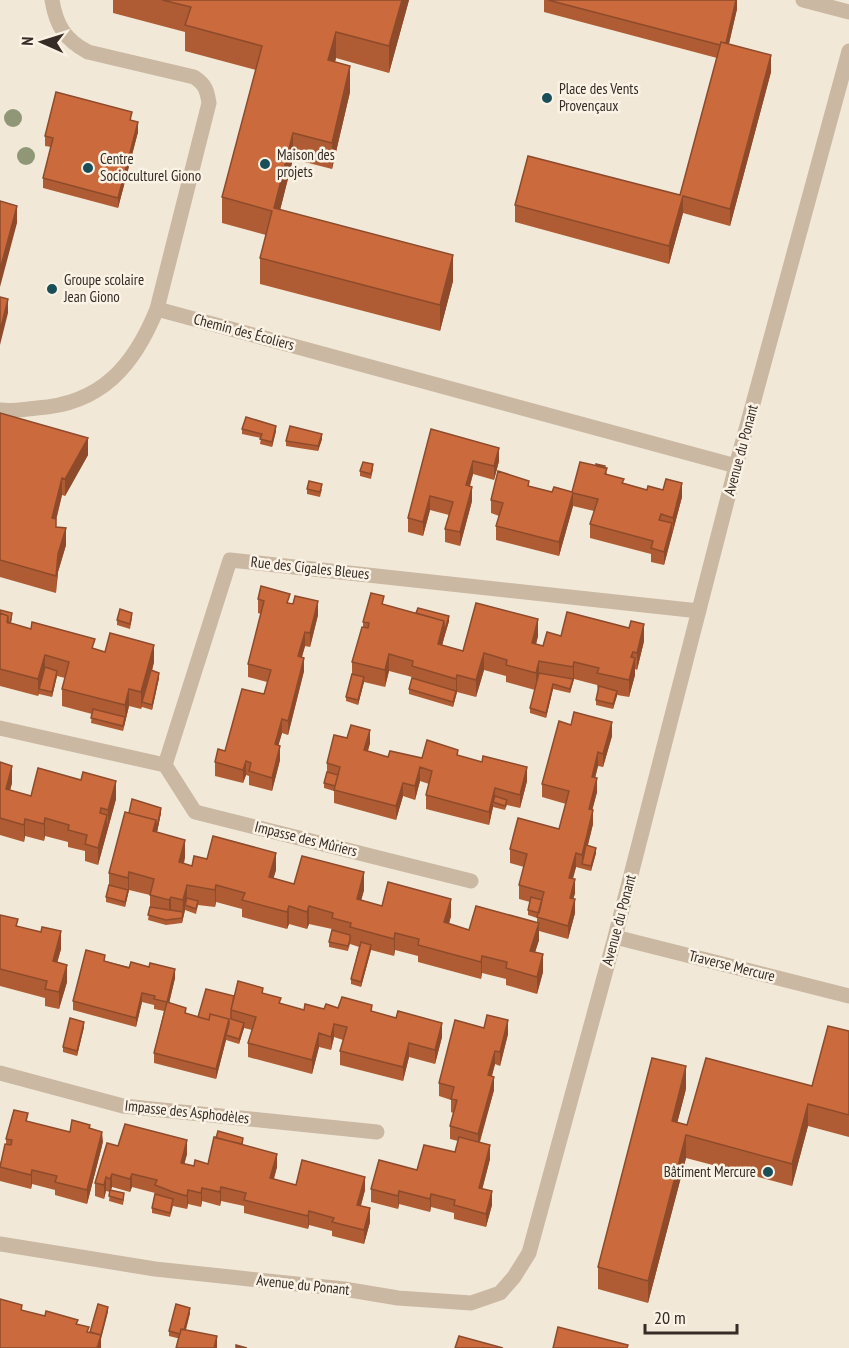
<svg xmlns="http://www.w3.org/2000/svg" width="849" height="1348" font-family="'PT Sans Narrow',sans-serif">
<rect width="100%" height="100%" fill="#f2e8d8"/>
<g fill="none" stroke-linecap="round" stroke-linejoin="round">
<path stroke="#cab8a3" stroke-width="15" d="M 803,0 L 849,12
M 157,309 L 736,466
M 0,410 C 12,412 25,409 37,408 C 101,404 134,366 157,309 L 209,103 C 207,90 205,84 194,77 L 88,52 C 65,40 56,25 52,0
M 0,728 L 165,765 L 230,560 L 699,611
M 165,765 L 195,812 L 471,881
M 615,937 L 849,996
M 0,1073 L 123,1106 L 377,1132
M 0,1244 L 155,1269 L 344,1289 L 398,1298 L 471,1303 L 500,1293 L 514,1277 L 529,1253 L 615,937 L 736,466 L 849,51"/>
</g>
<g fill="#909777">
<circle cx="13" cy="118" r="9"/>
<circle cx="26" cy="156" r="9"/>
</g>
<path fill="#af5c34" d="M 113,0 L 409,0 L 389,73 L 336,58 L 335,62 L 350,92 L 332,169 L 293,159 L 280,210 L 453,281 L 440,331 L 260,284 L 260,258 L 266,235 L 222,223 L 222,197 L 256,70 L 185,51 L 185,32 L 113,13 Z
M 544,0 L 737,0 L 737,9 L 729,44 L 771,72 L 730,226 L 683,213 L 669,264 L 515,222 L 515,205 L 680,195 L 717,58 L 544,12 Z
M 132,121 L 138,132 L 118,208 L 43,188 L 43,178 L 51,147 L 45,146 L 45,136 Z
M 0,413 L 88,455 L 65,496 L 62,495 L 56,521 L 56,527 L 66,545 L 58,572 L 56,593 L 0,577 Z
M 242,429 L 276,431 L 272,447 L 260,444 L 261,438 L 242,434 Z
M 431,429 L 499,461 L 494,480 L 473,474 L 470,486 L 472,501 L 460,546 L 445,542 L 445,529 L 449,515 L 430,510 L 423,536 L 408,532 L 408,518 Z
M 322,439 L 318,451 L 286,446 L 286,441 Z
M 605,468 L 607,474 L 624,483 L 647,490 L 682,497 L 664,565 L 651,562 L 651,554 L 590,538 L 590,524 L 594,511 L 573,506 L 559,556 L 496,540 L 496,526 L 499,516 L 491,513 L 491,500 L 529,486 L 552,492 L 572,492 Z
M 373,469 L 371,479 L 360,476 L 360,471 Z
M 307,489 L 322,489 L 320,497 L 307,494 Z
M 258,599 L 290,603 L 318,615 L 310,647 L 305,646 L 302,657 L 304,671 L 288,735 L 282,733 L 278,745 L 280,760 L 272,791 L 249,785 L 249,776 L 246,775 L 243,783 L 215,776 L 215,762 L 225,751 L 264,694 L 267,682 L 248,677 L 248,664 L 261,614 L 258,613 Z
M 0,610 L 12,618 L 11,623 L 105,652 L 154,662 L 152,671 L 159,678 L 152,710 L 142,707 L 141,709 L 129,706 L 123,731 L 91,723 L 92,714 L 62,706 L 62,689 L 65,678 L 57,676 L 52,697 L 39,694 L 38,696 L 0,686 Z
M 416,613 L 449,621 L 442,645 L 463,651 L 538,636 L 536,644 L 543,646 L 561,636 L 644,641 L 637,670 L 635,669 L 635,675 L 629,697 L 617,695 L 613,709 L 596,705 L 596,700 L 598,691 L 597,685 L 574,679 L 570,693 L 553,689 L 546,718 L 530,713 L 530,708 L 535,690 L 506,682 L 506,676 L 484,670 L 476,697 L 457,692 L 453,707 L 409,694 L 409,689 L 412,677 L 389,671 L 385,687 L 364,682 L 358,705 L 346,701 L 346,697 L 352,674 L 352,662 L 363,627 L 363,622 Z
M 132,618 L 130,629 L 117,625 L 117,620 Z
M 612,736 L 603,767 L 598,766 L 595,778 L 597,792 L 592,810 L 593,824 L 588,845 L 596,853 L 591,871 L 576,867 L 573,879 L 575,893 L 573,899 L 575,913 L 568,939 L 539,931 L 539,940 L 535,952 L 543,972 L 537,994 L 506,985 L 506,979 L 482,973 L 481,979 L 418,962 L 418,956 L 395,950 L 394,956 L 371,950 L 361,987 L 351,984 L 351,979 L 359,947 L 350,944 L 348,951 L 329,947 L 329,942 L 332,929 L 309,924 L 307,929 L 289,924 L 287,929 L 242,917 L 242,909 L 216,902 L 215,907 L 198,905 L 196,914 L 185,910 L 182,923 L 166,925 L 148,920 L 150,907 L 150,895 L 129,890 L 125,907 L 106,902 L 106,897 L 109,885 L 109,873 L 129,813 L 161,813 L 157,832 L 185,857 L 184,864 L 192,866 L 207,859 L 276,870 L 273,878 L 294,884 L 364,890 L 361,900 L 382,906 L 451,916 L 449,924 L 469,930 L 537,922 L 537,918 L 528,915 L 528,910 L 530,902 L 519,899 L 519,885 L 524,867 L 510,863 L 510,849 L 559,829 L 566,804 L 542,797 L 542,784 Z
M 347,738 L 370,743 L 368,751 L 388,757 L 422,758 L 458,755 L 527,781 L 520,808 L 507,805 L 505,810 L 493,807 L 489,825 L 426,809 L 426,795 L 429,784 L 420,781 L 415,800 L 403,796 L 396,820 L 334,803 L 334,791 L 324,788 L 324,783 L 327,772 L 327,763 Z
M 0,762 L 12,783 L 10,790 L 31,796 L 116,799 L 98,865 L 85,861 L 85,851 L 68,847 L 68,842 L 45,836 L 44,841 L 25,836 L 24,842 L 0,835 Z
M 0,910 L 0,915 L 18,926 L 61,949 L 57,962 L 67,982 L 59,1009 L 45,1006 L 45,998 L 0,986 Z
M 105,961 L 175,978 L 169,1003 L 186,1013 L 198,1017 L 234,996 L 263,994 L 281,1004 L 304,1010 L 338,1008 L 372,1012 L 442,1037 L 435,1064 L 409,1057 L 403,1081 L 340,1065 L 340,1051 L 343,1040 L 334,1037 L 331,1050 L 319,1047 L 312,1074 L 248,1057 L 248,1043 L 252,1030 L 244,1028 L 239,1044 L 226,1040 L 216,1079 L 154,1063 L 154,1053 L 164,1011 L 154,1009 L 154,1005 L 142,1002 L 136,1027 L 73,1010 L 73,1001 Z
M 84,1027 L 77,1056 L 63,1052 L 63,1047 Z
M 849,1031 L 849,1137 L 808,1126 L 792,1186 L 686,1158 L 648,1303 L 598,1289 L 598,1267 L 686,1089 L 677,1123 L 687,1125 L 812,1086 Z
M 508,1034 L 500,1066 L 495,1064 L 492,1076 L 494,1090 L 480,1142 L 490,1159 L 482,1189 L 492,1205 L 486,1227 L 454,1219 L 454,1213 L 431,1207 L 430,1212 L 399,1204 L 398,1209 L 371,1202 L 371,1189 L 417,1170 L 455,1152 L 458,1141 L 450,1139 L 450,1126 L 453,1113 L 451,1112 L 451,1100 L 439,1096 L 439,1083 Z
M 28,1122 L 70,1132 L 90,1129 L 102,1137 L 102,1146 L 87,1204 L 55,1195 L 55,1190 L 32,1184 L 31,1189 L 0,1181 L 0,1164 L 6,1144 L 6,1139 Z
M 243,1143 L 243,1145 L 277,1167 L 274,1179 L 296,1185 L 365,1190 L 361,1206 L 370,1222 L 364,1244 L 332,1236 L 332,1231 L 309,1225 L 308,1229 L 244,1213 L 244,1206 L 221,1201 L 220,1206 L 202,1201 L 201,1207 L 188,1204 L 187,1209 L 173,1206 L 170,1217 L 152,1213 L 152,1208 L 155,1193 L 132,1187 L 130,1192 L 112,1187 L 111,1190 L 124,1198 L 123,1205 L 109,1201 L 110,1192 L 106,1191 L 104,1199 L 95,1196 L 95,1183 L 118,1146 L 187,1154 L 184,1164 L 194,1166 L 208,1164 Z
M 190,1313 L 186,1330 L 217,1348 L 169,1336 L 169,1331 Z"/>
<path fill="#8e4b2b" d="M 402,0 L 409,0 L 389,73 L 389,46 Z
M 736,0 L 737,0 L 737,9 L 725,60 L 725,46 Z
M 336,32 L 336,58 L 328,87 L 328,60 Z
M 771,55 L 771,72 L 730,226 L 730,209 Z
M 350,66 L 350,92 L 332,169 L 332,143 Z
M 138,122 L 138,132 L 118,208 L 118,198 Z
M 293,133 L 293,159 L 274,234 L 274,208 Z
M 683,196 L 683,213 L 669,264 L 669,246 Z
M 17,206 L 17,223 L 0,287 L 0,270 Z
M 453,255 L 453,281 L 440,331 L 440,305 Z
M 8,299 L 8,313 L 0,345 L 0,331 Z
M 276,426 L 276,431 L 272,447 L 272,442 Z
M 322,434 L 322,439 L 318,451 L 318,446 Z
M 88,438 L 88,455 L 65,496 L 65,479 Z
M 499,448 L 499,461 L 494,480 L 494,466 Z
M 473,461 L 473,474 L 466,499 L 466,485 Z
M 62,478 L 62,495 L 52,535 L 52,518 Z
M 682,483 L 682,497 L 664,565 L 664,552 L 672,523 L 672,532 L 673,527 L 673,518 Z
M 472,487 L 472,501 L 460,546 L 460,532 Z
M 573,493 L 573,506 L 559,556 L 559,542 Z
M 430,496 L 430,510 L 423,536 L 423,522 Z
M 66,528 L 66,545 L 58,572 L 56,593 L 58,554 Z
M 318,601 L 318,615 L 310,647 L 310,633 Z
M 449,616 L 449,621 L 444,638 L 444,633 Z
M 538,619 L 538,636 L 532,660 L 532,643 Z
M 444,621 L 444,638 L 438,662 L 438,644 Z
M 644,624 L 644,641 L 637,670 L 637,653 Z
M 305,632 L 305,646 L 298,670 L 298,656 Z
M 154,645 L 154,662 L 143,702 L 142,702 L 141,709 L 141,692 Z
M 633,652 L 633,667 L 635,658 L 635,675 L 629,697 L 629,680 Z
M 484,653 L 484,670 L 476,697 L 476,680 Z
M 389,654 L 389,671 L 385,687 L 385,670 Z
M 45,655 L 45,672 L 39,689 L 38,696 L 38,679 Z
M 304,658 L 304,671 L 288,735 L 288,721 Z
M 539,661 L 539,678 L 536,690 L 536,673 Z
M 574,662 L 574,679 L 570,693 L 570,689 L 573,679 L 573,667 Z
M 57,671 L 57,676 L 52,697 L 52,692 Z
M 159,673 L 159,678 L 152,710 L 152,705 Z
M 457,675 L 457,692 L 453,707 L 453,702 L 456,691 L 456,679 Z
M 364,677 L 364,682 L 358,705 L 358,700 Z
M 553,684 L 553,689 L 546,718 L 546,713 Z
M 129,689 L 129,706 L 123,731 L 125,717 L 125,705 Z
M 617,691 L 617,696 L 613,709 L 613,704 Z
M 282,719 L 282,733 L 275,758 L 275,744 Z
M 612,722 L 612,736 L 603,767 L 603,754 Z
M 370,730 L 370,743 L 364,764 L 364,750 Z
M 280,746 L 280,760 L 272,791 L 272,778 Z
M 598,752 L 598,766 L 592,790 L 592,777 Z
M 246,761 L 246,775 L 243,783 L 243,770 Z
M 12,766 L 12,783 L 6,806 L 6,789 Z
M 420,767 L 420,781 L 415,800 L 415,786 Z
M 527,767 L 527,781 L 520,808 L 520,795 Z
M 597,778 L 597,792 L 589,823 L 589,809 Z
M 116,781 L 116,799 L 98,865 L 98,848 L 107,815 L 107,827 L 108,822 L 108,810 Z
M 403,783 L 403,796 L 396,820 L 396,806 Z
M 495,788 L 495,801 L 493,802 L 493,807 L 489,825 L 489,812 Z
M 161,808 L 161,813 L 156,837 L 153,831 L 156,820 Z
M 593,810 L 593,824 L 583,864 L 582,864 L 582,855 Z
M 45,818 L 45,836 L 44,841 L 44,824 Z
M 25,819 L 25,836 L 24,842 L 24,825 Z
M 185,840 L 185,857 L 179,879 L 179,862 Z
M 596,848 L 596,853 L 591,871 L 591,866 Z
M 276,853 L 276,870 L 269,894 L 269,877 Z
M 576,853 L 576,867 L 569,891 L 569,878 Z
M 129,872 L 129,890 L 125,907 L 125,902 L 128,890 L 128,878 Z
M 364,872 L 364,890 L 357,916 L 357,899 Z
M 575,879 L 575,893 L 570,912 L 570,898 Z
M 187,885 L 187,903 L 185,905 L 185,910 L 182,923 L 183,900 Z
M 216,885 L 216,902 L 215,907 L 215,890 Z
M 171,897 L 171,914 L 169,917 L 169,900 Z
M 451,899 L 451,916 L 444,940 L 444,922 Z
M 575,899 L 575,913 L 568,939 L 568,926 Z
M 289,906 L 289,924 L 287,929 L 287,912 Z
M 309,906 L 309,924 L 307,929 L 307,912 Z
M 539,923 L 539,940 L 530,968 L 530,951 Z
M 61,931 L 61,949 L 53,978 L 53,961 Z
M 395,933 L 395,950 L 394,956 L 394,939 Z
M 371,945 L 371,950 L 361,987 L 361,982 Z
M 543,954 L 543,972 L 537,994 L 537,977 Z
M 482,956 L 482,973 L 481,979 L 481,962 Z
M 67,965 L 67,982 L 59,1009 L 59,992 Z
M 175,969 L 175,978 L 167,1012 L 167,1002 Z
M 142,993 L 142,1002 L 136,1027 L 136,1018 Z
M 229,1019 L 229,1029 L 226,1035 L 226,1040 L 216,1079 L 216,1069 Z
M 508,1020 L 508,1034 L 500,1066 L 500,1052 Z
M 84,1022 L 84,1027 L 77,1056 L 77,1051 Z
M 244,1023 L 244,1028 L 239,1044 L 239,1039 Z
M 442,1023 L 442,1037 L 435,1064 L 435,1050 Z
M 334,1024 L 334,1037 L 331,1050 L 331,1037 Z
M 319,1033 L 319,1047 L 312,1074 L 312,1060 Z
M 409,1043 L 409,1057 L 403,1081 L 403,1067 Z
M 495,1051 L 495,1064 L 488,1089 L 488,1075 Z
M 686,1066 L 686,1089 L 672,1143 L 672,1121 Z
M 494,1077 L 494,1090 L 478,1147 L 478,1134 Z
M 808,1104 L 808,1126 L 792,1186 L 792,1164 Z
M 102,1132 L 103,1142 L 87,1204 L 87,1190 Z
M 686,1135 L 686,1158 L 648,1303 L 648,1281 Z
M 187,1140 L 187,1154 L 181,1177 L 181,1163 Z
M 490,1145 L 490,1159 L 479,1202 L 479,1188 Z
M 277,1154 L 277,1167 L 270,1191 L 270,1178 Z
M 32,1170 L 32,1184 L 31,1189 L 31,1175 Z
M 112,1174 L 112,1187 L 110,1192 L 110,1179 Z
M 132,1174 L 132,1187 L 130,1192 L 130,1179 Z
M 106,1177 L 106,1191 L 104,1199 L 104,1185 Z
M 365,1177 L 365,1190 L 357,1218 L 357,1205 Z
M 221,1187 L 221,1201 L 220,1206 L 220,1192 Z
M 202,1188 L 202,1201 L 201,1207 L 201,1193 Z
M 188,1190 L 188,1204 L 187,1209 L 187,1196 Z
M 399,1191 L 399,1204 L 398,1209 L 398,1196 Z
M 492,1191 L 492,1205 L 486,1227 L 486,1214 Z
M 431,1194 L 431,1207 L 430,1212 L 430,1199 Z
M 370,1208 L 370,1222 L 364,1244 L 364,1230 Z
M 309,1211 L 309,1225 L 308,1229 L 308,1216 Z
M 108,1307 L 108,1312 L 101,1339 L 101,1348 L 97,1348 Z
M 190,1308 L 190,1313 L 183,1339 L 183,1334 Z
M 217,1336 L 217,1348 L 214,1348 Z"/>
<path fill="#cb6b3d" stroke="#8e4b2b" stroke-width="1.5" d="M 162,0 L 402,0 L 389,46 L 336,32 L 328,60 L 350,66 L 332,143 L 293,133 L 274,208 L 453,255 L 440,305 L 260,258 L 272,211 L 222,197 L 262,46 L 185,25 L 191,7 Z
M 548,0 L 736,0 L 726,43 L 721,42 L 720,45 Z
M 721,42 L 771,55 L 730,209 L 683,196 L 669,246 L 515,205 L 528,156 L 680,195 Z
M 56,92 L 132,112 L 130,120 L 138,122 L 118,198 L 43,178 L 53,138 L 45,136 Z
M 0,201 L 17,206 L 0,270 Z
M 0,297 L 8,299 L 0,331 Z
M 0,413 L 88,438 L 65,479 L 62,478 L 52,518 L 56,519 L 56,527 L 66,528 L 58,554 L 56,576 L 0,560 Z
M 246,417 L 276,426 L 272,442 L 260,439 L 262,434 L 242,429 Z
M 290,426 L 322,434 L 318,446 L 286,441 Z
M 431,429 L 499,448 L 494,466 L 473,461 L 466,485 L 472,487 L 460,532 L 445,529 L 453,502 L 430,496 L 423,522 L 408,518 Z
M 363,462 L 373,464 L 371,474 L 360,471 Z
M 580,462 L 607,468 L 605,474 L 624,479 L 622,483 L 647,490 L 648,486 L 663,490 L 666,479 L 682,483 L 673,518 L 661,514 L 659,520 L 672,523 L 664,552 L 651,548 L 653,541 L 590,524 L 598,499 L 573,493 L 559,542 L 496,526 L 503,503 L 491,500 L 498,471 L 529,481 L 528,486 L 552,492 L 554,487 L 572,492 Z
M 596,464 L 605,466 L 604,468 L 596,466 Z
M 309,481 L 322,484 L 320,492 L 307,489 Z
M 261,586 L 290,594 L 287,603 L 293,604 L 295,596 L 318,601 L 310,633 L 305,632 L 298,656 L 304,658 L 288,721 L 282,719 L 275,744 L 280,746 L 272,778 L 249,771 L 251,763 L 246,761 L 243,770 L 215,762 L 218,749 L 225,751 L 242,689 L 264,694 L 271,670 L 248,664 L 264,601 L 258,599 Z
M 371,593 L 384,596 L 382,604 L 444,621 L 438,644 L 463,651 L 476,603 L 538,619 L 532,643 L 543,646 L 547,632 L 561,636 L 567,612 L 629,628 L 631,621 L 644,624 L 637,653 L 633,652 L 631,657 L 635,658 L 629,680 L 597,673 L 599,668 L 574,662 L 573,667 L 539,661 L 536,673 L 506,665 L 507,660 L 484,653 L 476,680 L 457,675 L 456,679 L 412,666 L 413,661 L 389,654 L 385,670 L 352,662 L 362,627 L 368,628 L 369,623 L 363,622 Z
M 418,608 L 449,616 L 444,633 L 444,621 L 416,613 Z
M 120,609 L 132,613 L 130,624 L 117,620 Z
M 0,610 L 12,613 L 10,623 L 8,623 L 8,616 L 0,613 Z
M 0,613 L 8,616 L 7,622 L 31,629 L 32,622 L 95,639 L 92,648 L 105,652 L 110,633 L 154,645 L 141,692 L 129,689 L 125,705 L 62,689 L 69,662 L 45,655 L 38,679 L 0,669 Z
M 45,667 L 57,671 L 52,692 L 39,689 Z
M 151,670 L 159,673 L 152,705 L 142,702 Z
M 539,673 L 573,679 L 570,689 L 553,684 L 546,713 L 530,708 Z
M 352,674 L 364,677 L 358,700 L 346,697 Z
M 412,678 L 456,691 L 453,702 L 409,689 Z
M 599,686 L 617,691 L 613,704 L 596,700 Z
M 93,709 L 125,717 L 123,726 L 91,718 Z
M 574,712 L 612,722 L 603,754 L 598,752 L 592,777 L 597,778 L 589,809 L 593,810 L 582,855 L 576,853 L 569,878 L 575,879 L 570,898 L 575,899 L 568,926 L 537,917 L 544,892 L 519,885 L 527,854 L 510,849 L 518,818 L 559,829 L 569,791 L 542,784 L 559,721 L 571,725 Z
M 351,725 L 370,730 L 364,750 L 388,757 L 390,751 L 422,758 L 427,740 L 458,750 L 457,755 L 482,762 L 483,756 L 527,767 L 520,795 L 495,788 L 489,812 L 426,795 L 432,771 L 420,767 L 415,786 L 403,783 L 396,806 L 334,790 L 340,767 L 327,763 L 334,735 L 347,738 Z
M 0,762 L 12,766 L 6,789 L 31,796 L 38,768 L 81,780 L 83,772 L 116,781 L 108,810 L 101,808 L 100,813 L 107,815 L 98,848 L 85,844 L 87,835 L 68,830 L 69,825 L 45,818 L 44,824 L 25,819 L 24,825 L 0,818 Z
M 327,772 L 338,775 L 335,786 L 324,783 Z
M 495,796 L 507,800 L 505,806 L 493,802 Z
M 132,799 L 161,808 L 156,832 L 156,820 L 129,813 Z
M 125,812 L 156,820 L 153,831 L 185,840 L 179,862 L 192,866 L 194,856 L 207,859 L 213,836 L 276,853 L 269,877 L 294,884 L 302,856 L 364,872 L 357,899 L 382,906 L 388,882 L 451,899 L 444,922 L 469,930 L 476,906 L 539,923 L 530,951 L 543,954 L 537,977 L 506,968 L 507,962 L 482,956 L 481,962 L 418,945 L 419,939 L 395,933 L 394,939 L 350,927 L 351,923 L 332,918 L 333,913 L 309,906 L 307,912 L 289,906 L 287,912 L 242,900 L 245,893 L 216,885 L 215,890 L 187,885 L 183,900 L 171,897 L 169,900 L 150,895 L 154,879 L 129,872 L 128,878 L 109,873 Z
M 586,845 L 596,848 L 591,866 L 582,864 Z
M 109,885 L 128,890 L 125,902 L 106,897 Z
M 531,897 L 542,900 L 539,913 L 528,910 Z
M 187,898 L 198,901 L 196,909 L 185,905 Z
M 150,907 L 183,912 L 182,918 L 166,920 L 148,915 Z
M 0,915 L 18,919 L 16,926 L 41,932 L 42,927 L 61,931 L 53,961 L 67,965 L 59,992 L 45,989 L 47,981 L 0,969 Z
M 332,930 L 350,935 L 350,940 L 348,946 L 329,942 Z
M 361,942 L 371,945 L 361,982 L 351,979 Z
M 86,950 L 105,955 L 104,961 L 129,968 L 131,962 L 149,967 L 150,963 L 175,969 L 167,1002 L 186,1008 L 185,1013 L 209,1020 L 210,1014 L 229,1019 L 216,1069 L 154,1053 L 167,1002 L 154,999 L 155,996 L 142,993 L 136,1018 L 73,1001 Z
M 238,981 L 263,988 L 262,993 L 281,998 L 279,1003 L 304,1010 L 305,1004 L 324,1009 L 326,1004 L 338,1008 L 342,997 L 372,1005 L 371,1011 L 396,1018 L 398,1011 L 442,1023 L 435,1050 L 409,1043 L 403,1067 L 340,1051 L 347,1027 L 334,1024 L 331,1037 L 319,1033 L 312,1060 L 248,1043 L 256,1017 L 231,1010 Z
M 206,989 L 234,996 L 231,1010 L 231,1019 L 244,1023 L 239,1039 L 226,1035 L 229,1024 L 229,1019 L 210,1014 L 209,1020 L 198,1017 Z
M 487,1015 L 508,1020 L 500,1052 L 495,1051 L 488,1075 L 494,1077 L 478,1134 L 450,1126 L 457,1100 L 451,1099 L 454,1087 L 439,1083 L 455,1020 L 484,1028 Z
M 70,1018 L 84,1022 L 77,1051 L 63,1047 Z
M 828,1026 L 849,1031 L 849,1115 L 808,1104 L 792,1164 L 686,1135 L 648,1281 L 598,1267 L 652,1058 L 686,1066 L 672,1121 L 687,1125 L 706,1058 L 812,1086 Z
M 14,1110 L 28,1113 L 26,1121 L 70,1132 L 72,1120 L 90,1125 L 89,1128 L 102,1132 L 87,1190 L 55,1182 L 57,1176 L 32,1170 L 31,1175 L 0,1167 L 5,1144 L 11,1145 L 12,1140 L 6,1139 Z
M 125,1124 L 187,1140 L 181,1163 L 194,1166 L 195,1160 L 208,1164 L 214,1137 L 277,1154 L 270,1178 L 296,1185 L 302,1160 L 365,1177 L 357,1205 L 370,1208 L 364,1230 L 332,1222 L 334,1218 L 309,1211 L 308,1216 L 244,1200 L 246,1193 L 221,1187 L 220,1192 L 202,1188 L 201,1193 L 188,1190 L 187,1196 L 173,1192 L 155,1185 L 157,1180 L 132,1174 L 130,1179 L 112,1174 L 110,1179 L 106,1177 L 104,1185 L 95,1183 L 107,1143 L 118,1146 Z
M 218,1131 L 243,1138 L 242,1144 L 216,1138 Z
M 459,1137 L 490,1145 L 479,1188 L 492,1191 L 486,1214 L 454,1205 L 455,1200 L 431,1194 L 430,1199 L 399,1191 L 398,1196 L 371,1189 L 379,1160 L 417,1170 L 424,1145 L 455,1152 Z
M 110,1190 L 124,1193 L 123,1200 L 109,1196 Z
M 155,1194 L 173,1199 L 170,1213 L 152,1208 Z
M 0,1299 L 22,1305 L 21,1310 L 45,1316 L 46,1311 L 78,1320 L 76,1324 L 89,1327 L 87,1332 L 101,1335 L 97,1348 L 0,1348 Z
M 98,1304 L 108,1307 L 101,1335 L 90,1332 Z
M 176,1304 L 190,1308 L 184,1330 L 181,1329 L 180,1334 L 169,1331 Z
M 558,1327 L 628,1345 L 627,1348 L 553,1348 Z
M 181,1329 L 217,1336 L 214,1348 L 176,1348 Z
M 459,1336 L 503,1348 L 455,1348 Z
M 236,1345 L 247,1348 L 236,1348 Z"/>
<g fill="#1a4e58" stroke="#faf2e4" stroke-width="2">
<circle cx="547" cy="98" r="6"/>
<circle cx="265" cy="164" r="6"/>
<circle cx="88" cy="168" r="6"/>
<circle cx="52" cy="289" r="6"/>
<circle cx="768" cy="1172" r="6"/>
</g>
<g text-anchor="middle" stroke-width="5" stroke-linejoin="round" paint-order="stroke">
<g font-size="15" fill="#352c26" stroke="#faf2e4" text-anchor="start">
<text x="559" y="94">Place des Vents<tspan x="559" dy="17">Provençaux</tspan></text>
<text x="277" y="160">Maison des<tspan x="277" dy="17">projets</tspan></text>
<text x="100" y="164">Centre<tspan x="100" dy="17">Socioculturel Giono</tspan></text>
<text x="64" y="285">Groupe scolaire<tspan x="64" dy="17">Jean Giono</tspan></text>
<text x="756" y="1177" text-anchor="end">Bâtiment Mercure</text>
</g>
<g font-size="15" fill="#352c26" stroke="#faf2e4">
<text transform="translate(244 332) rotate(15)" y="5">Chemin des Écoliers</text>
<text transform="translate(741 450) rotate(-75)" y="5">Avenue du Ponant</text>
<text transform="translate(310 568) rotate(6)" y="5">Rue des Cigales Bleues</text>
<text transform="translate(306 839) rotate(14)" y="5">Impasse des Mûriers</text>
<text transform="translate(619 920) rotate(-75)" y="5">Avenue du Ponant</text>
<text transform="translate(732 966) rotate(14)" y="5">Traverse Mercure</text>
<text transform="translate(187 1112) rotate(6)" y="5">Impasse des Asphodèles</text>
<text transform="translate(303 1285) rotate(6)" y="5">Avenue du Ponant</text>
</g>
</g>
<g transform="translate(42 42) rotate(273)" stroke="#faf2e4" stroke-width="4.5" paint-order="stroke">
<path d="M0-4.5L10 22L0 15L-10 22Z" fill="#352c26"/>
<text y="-9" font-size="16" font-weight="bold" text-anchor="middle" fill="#352c26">N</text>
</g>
<path d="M645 1324v9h92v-9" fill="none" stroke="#352c26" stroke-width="3"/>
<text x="654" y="1324" font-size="18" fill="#352c26" stroke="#faf2e4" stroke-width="4.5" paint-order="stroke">20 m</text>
</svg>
